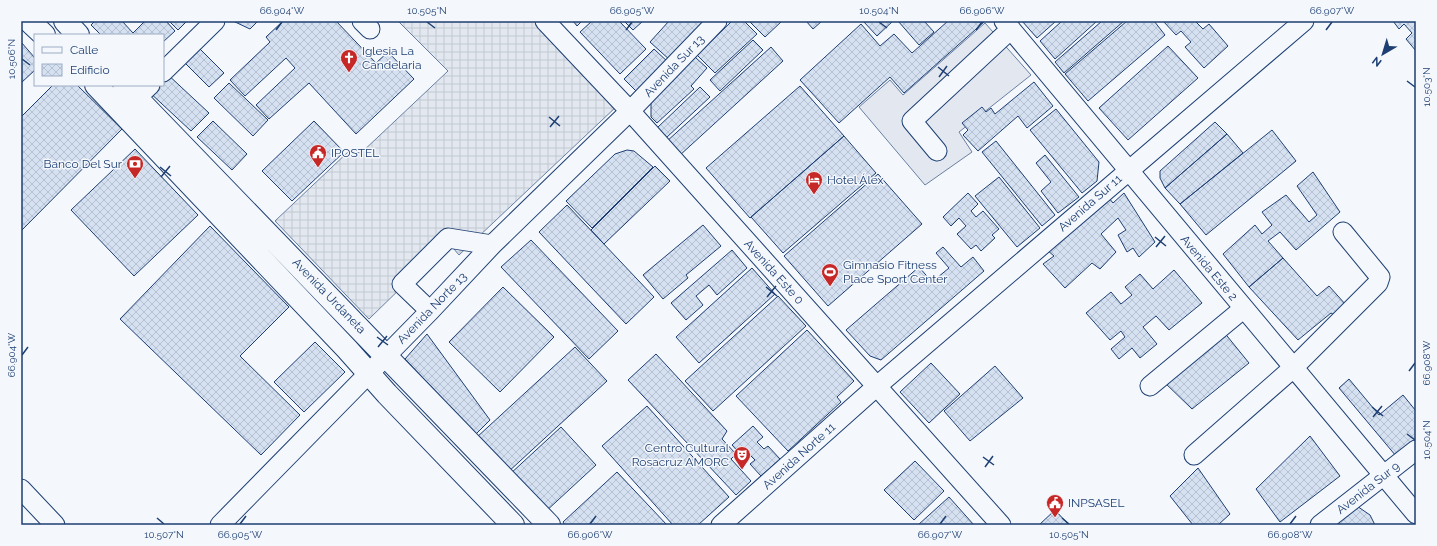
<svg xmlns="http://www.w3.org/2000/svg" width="1437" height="546" font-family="Raleway,sans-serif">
<defs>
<pattern id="plaza-grid" width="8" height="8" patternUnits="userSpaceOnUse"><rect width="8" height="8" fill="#e3e8f0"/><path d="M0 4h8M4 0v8" fill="none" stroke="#c2c8d1"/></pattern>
<pattern id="building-cross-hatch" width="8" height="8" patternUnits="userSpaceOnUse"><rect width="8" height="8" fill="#d5e0f0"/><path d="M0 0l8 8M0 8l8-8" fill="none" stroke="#b6c1d1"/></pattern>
</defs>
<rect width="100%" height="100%" fill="#f4f7fb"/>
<path fill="#e3e8f0" stroke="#687fa3" d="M 985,23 L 1031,75 L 959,132 L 972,152 L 925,185 L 859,107 L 890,80 L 903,95 Z"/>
<path fill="url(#plaza-grid)" stroke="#687fa3" d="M 398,21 L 538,21 L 617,106 L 459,255 L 448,242 L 369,319 L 275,221 L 349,151 L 361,153 L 448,71 Z"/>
<path fill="url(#building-cross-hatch)" stroke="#1d3f73" d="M 95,21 L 122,21 L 133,33 L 145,21 L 166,21 L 175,31 L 163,42 L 163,35 L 101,35 L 91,25 Z
M 169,21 L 187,21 L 178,30 Z
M 233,21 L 258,21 L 250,29 Z
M 283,21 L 336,21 L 376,63 L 388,52 L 414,79 L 356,134 L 309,83 L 269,119 L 256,105 L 295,68 L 286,58 L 245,96 L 230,80 L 270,42 L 266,37 Z
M 573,21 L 582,21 L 577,26 Z
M 592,21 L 619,21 L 646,49 L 620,74 L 580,32 Z
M 624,21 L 643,21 L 633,30 Z
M 669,21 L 709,21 L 671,61 L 650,42 Z
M 732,21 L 744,21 L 757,34 L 715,73 L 697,55 Z
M 749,21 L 782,21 L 765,37 Z
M 806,21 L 822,21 L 813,29 Z
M 863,21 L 893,21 L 877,36 Z
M 898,21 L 924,21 L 934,32 L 919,45 Z
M 948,21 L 984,22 L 904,93 L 890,77 L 839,123 L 800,80 L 861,24 L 880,46 L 894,34 L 912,53 Z
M 1022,21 L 1056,21 L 1037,38 Z
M 1062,21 L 1097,21 L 1055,59 L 1040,41 Z
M 1102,21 L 1124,21 L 1064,73 L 1055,62 Z
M 1127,21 L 1154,21 L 1165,35 L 1088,101 L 1065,74 Z
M 1163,21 L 1195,21 L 1203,29 L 1209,24 L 1228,46 L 1204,68 L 1185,47 L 1191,42 L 1181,31 L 1176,35 Z
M 1393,21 L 1416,21 L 1416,51 L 1406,39 L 1412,33 L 1404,24 L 1399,29 Z
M 753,40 L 763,50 L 720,91 L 710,80 Z
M 21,42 L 35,58 L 35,70 L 21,83 Z
M 195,44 L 224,73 L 209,87 L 180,58 Z
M 1168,46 L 1198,78 L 1128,140 L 1099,108 Z
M 771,47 L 783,61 L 679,156 L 666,142 Z
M 654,49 L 669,63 L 639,94 L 624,79 Z
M 695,57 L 707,68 L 691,86 L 694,89 L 657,123 L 651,117 L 651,103 Z
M 165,72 L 209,113 L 191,131 L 147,90 L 152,85 L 163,85 L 163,74 Z
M 1034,82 L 1053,106 L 1027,128 L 1018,116 L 978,151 L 963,135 L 968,130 L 962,123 L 982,107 L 986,112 L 991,108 L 995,114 Z
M 229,83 L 268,120 L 253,136 L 214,98 Z
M 53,85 L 77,85 L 122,129 L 21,231 L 21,117 Z
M 800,86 L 844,136 L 750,218 L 706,168 Z
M 700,87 L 710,97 L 666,138 L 657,128 Z
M 1056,109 L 1099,162 L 1097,181 L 1082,193 L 1030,130 Z
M 213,121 L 247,154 L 232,170 L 197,137 Z
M 314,121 L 344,152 L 292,201 L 262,171 Z
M 1215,122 L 1227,134 L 1165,188 L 1160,178 L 1160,171 Z
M 1272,130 L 1296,161 L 1206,235 L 1180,204 Z
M 1227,134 L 1243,153 L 1180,204 L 1165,188 Z
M 844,136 L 876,173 L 783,253 L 751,217 Z
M 996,141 L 1055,215 L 1042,226 L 982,152 Z
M 135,149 L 198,215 L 134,276 L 71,210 Z
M 627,150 L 634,151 L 653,167 L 592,228 L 566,201 L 615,154 Z
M 1045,155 L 1079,197 L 1058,213 L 1041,191 L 1051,182 L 1036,163 Z
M 655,166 L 670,181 L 604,244 L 591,230 Z
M 1313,172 L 1340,212 L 1296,250 L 1280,232 L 1268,241 L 1283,258 L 1249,287 L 1223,254 L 1255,225 L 1262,234 L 1272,225 L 1262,212 L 1286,195 L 1309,222 L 1317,215 L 1297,186 Z
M 878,174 L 922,224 L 828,306 L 784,256 Z
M 999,177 L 1040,228 L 1017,247 L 975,196 Z
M 968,193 L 978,204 L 971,211 L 976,217 L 983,211 L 999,229 L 992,235 L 995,238 L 981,251 L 976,245 L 971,249 L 957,234 L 966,226 L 959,218 L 951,226 L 943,217 Z
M 1124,193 L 1155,242 L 1139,257 L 1133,248 L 1127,252 L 1118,235 L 1126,230 L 1118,218 L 1101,234 L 1116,252 L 1100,269 L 1092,263 L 1065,288 L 1043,264 L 1054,256 L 1047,250 L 1109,198 L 1113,203 Z
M 567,205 L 654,297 L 626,324 L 539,232 Z
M 703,225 L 721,246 L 686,275 L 688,278 L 663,299 L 643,275 Z
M 210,226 L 289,307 L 240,356 L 300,415 L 261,455 L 120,319 Z
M 531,240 L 618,331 L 589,359 L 501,267 Z
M 943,247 L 961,267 L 973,257 L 984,271 L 881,360 L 870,356 L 846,330 L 919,267 L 932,282 L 949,268 L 936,253 Z
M 732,250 L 747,268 L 717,295 L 709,285 L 696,296 L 703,305 L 686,320 L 671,303 Z
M 1283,258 L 1317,296 L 1329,286 L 1346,305 L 1336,316 L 1331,313 L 1298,340 L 1249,287 Z
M 752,268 L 775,294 L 699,363 L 676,337 Z
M 1174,270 L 1202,303 L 1169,330 L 1156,316 L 1143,327 L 1157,344 L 1140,358 L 1132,348 L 1119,359 L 1111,349 L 1125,337 L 1121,331 L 1110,340 L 1086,313 L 1111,292 L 1121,304 L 1132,295 L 1125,287 L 1140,274 L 1153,289 Z
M 503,287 L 554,337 L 500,392 L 449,342 Z
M 778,296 L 806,326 L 713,411 L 685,381 Z
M 807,330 L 854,381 L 837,397 L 841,402 L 788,451 L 736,396 Z
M 1223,331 L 1249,363 L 1192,409 L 1163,381 Z
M 427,334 L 490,420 L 476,434 L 405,359 Z
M 315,342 L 345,372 L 304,412 L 274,382 Z
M 575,347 L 607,381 L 507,473 L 476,438 Z
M 656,354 L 727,431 L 722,439 L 736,454 L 731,459 L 751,481 L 736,495 L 628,380 Z
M 931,363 L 960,394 L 929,423 L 900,392 Z
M 995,366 L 1023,398 L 970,441 L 944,411 Z
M 1349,379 L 1379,415 L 1403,395 L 1416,411 L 1416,439 L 1396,456 L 1339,388 Z
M 647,406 L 729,497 L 698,525 L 673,525 L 602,446 Z
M 753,426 L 763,437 L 757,442 L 764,449 L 768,446 L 780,459 L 761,476 L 750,464 L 755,460 L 747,452 L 742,456 L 732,445 Z
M 561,427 L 596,465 L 544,513 L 509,475 Z
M 1310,436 L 1340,476 L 1280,522 L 1256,489 Z
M 915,461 L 944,491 L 914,520 L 884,490 Z
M 1198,468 L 1230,514 L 1218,525 L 1193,525 L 1170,496 Z
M 617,472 L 667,525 L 565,525 L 563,522 Z
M 949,497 L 974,525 L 918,525 Z
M 1354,504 L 1370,515 L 1375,525 L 1326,525 Z
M 1055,510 L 1069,525 L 1039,525 Z"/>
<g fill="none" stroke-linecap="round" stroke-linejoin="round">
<defs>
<path id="minor" d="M 362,21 L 370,29
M 545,21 L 630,111 L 1001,525
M 1004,21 L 1416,514
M 163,72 L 215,21
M 136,98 L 150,85
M 937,151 L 912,121 L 1011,29
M 430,311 L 402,284 L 448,238 L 492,245
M 1150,386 L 1243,309
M 1194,455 L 1293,368 L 1378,283 L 1380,277 L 1343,232
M 21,489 L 55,525
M 220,525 L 430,311 L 492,245 L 630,111 L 717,21
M 721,525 L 877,386 L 1304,21
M 1320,525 L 1416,450"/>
<path id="major" d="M 29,21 L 44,35
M 65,21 L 78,35
M 96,85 L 347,349 L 387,394 L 513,525
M 124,85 L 549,525"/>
</defs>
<use href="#minor" stroke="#1d3f73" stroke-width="21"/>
<use href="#major" stroke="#1d3f73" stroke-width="24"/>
<use href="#minor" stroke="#f4f7fb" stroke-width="19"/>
<use href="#major" stroke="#f4f7fb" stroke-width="22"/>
</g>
<path fill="none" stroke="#1d3f73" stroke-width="1.5" d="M 427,22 L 435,28M 879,22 L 887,28M 276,30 L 282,22M 626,30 L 632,22M 976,30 L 982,22M 1326,30 L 1332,22M 22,59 L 30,65M 938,67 L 949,76M 939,77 L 947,66M 1407,81 L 1415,87M 549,117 L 560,126M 550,127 L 559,116M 160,167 L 171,176M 161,177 L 170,166M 1155,237 L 1166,246M 1156,247 L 1165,236M 766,287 L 777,296M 767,297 L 776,286M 377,337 L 388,345M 378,347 L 387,336M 22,355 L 28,347M 1409,371 L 1415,363M 1372,407 L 1383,416M 1373,417 L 1382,406M 1407,434 L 1415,440M 983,457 L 994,465M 985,467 L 993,456M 157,518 L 164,524M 1062,518 L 1069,524M 240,524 L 246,516M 590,524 L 596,516M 940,524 L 946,516M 1290,524 L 1296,516"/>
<defs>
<symbol id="church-pin" viewBox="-11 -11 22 30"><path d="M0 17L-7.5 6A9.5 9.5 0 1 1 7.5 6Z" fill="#c62828" stroke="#f4f7fb"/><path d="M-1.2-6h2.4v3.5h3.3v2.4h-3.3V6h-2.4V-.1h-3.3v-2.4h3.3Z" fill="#fff"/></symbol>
<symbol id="civic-pin" viewBox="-11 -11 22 30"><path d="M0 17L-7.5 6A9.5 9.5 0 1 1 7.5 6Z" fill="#c62828" stroke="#f4f7fb"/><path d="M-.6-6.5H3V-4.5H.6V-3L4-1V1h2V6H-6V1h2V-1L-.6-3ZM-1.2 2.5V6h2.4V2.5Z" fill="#fff"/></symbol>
<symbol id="bank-pin" viewBox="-11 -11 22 30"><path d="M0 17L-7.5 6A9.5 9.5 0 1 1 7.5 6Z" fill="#c62828" stroke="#f4f7fb"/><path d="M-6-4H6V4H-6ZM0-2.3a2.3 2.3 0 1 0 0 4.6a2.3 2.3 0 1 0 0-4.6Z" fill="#fff"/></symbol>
<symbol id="hotel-pin" viewBox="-11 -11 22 30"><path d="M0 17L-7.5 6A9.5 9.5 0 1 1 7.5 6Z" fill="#c62828" stroke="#f4f7fb"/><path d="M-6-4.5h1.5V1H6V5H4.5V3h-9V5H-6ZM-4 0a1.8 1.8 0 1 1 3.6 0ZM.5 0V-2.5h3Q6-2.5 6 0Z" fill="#fff"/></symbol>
<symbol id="stadium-pin" viewBox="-11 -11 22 30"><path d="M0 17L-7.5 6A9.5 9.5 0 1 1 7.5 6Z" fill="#c62828" stroke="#f4f7fb"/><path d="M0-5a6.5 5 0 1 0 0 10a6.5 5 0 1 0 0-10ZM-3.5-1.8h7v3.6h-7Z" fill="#fff"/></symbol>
<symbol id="theatre-pin" viewBox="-11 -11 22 30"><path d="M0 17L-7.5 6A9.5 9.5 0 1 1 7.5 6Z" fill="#c62828" stroke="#f4f7fb"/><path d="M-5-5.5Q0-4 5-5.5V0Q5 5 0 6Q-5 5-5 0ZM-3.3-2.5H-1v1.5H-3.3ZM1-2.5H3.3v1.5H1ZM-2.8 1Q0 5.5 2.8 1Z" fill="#fff"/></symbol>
</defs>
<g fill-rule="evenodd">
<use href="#church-pin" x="339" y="48" width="20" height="27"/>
<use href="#civic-pin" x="308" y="143" width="20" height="27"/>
<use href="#bank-pin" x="125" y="154" width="20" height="27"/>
<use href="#hotel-pin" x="804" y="170" width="20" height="27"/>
<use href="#stadium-pin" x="820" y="262" width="20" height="27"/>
<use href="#theatre-pin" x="732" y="445" width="20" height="27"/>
<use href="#civic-pin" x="1045" y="493" width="20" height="27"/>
</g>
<g text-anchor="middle" stroke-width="3" stroke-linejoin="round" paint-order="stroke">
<g font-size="12" fill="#1d3f73" stroke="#f4f7fb" text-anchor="start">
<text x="362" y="55">Iglesia La<tspan x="362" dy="14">Candelaria</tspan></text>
<text x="331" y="157">IPOSTEL</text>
<text x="122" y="168" text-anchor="end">Banco Del Sur</text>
<text x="827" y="184">Hotel Álex</text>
<text x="843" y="269">Gimnasio Fitness<tspan x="843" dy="14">Place Sport Center</tspan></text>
<text x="729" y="452" text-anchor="end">Centro Cultural<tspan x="729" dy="14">Rosacruz AMORC</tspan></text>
<text x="1068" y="507">INPSASEL</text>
</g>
<g font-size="12" fill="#1d3f73" stroke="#f4f7fb">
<text transform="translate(674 66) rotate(-46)" y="4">Avenida Sur 13</text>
<text transform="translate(1090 203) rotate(-41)" y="4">Avenida Sur 11</text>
<text transform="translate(1209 268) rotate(50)" y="4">Avenida Este 2</text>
<text transform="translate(774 272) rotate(48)" y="4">Avenida Este 0</text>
<text transform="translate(329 296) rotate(46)" y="4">Avenida Urdaneta</text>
<text transform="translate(432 308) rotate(-46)" y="4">Avenida Norte 13</text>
<text transform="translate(799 456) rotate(-42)" y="4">Avenida Norte 11</text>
<text transform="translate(1368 488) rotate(-38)" y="4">Avenida Sur 9</text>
</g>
</g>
<rect width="1437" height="546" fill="none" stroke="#f4f7fb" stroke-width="44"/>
<rect x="34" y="34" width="130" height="52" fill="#f4f7fb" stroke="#9eadc5"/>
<rect x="42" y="47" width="20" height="6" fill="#f4f7fb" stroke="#9eadc5"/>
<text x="70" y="54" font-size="12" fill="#1d3f73">Calle</text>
<rect x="42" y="64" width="20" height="12" fill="url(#building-cross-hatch)" stroke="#9eadc5"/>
<text x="70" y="74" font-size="12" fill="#1d3f73">Edificio</text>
<g transform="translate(1383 54) rotate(218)" stroke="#f4f7fb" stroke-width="3" paint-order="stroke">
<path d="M0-3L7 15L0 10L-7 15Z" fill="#1d3f73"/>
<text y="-6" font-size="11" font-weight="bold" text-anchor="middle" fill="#1d3f73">N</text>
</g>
<rect x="22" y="22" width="1393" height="502" fill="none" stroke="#1d3f73" stroke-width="1.5"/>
<g font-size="10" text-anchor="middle" fill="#1d3f73">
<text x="282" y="14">66.904°W</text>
<text x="427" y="14">10.505°N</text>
<text x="632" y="14">66.905°W</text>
<text x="879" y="14">10.504°N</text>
<text x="982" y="14">66.906°W</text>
<text x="1332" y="14">66.907°W</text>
<text transform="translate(11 59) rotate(-90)" y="4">10.506°N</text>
<text transform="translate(1426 87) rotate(-90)" y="4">10.503°N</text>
<text transform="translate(11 355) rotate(-90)" y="4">66.904°W</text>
<text transform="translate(1426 363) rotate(-90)" y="4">66.908°W</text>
<text transform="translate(1426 440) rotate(-90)" y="4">10.504°N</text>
<text x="164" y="538">10.507°N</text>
<text x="240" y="538">66.905°W</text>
<text x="590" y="538">66.906°W</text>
<text x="940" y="538">66.907°W</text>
<text x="1069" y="538">10.505°N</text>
<text x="1290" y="538">66.908°W</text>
</g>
</svg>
